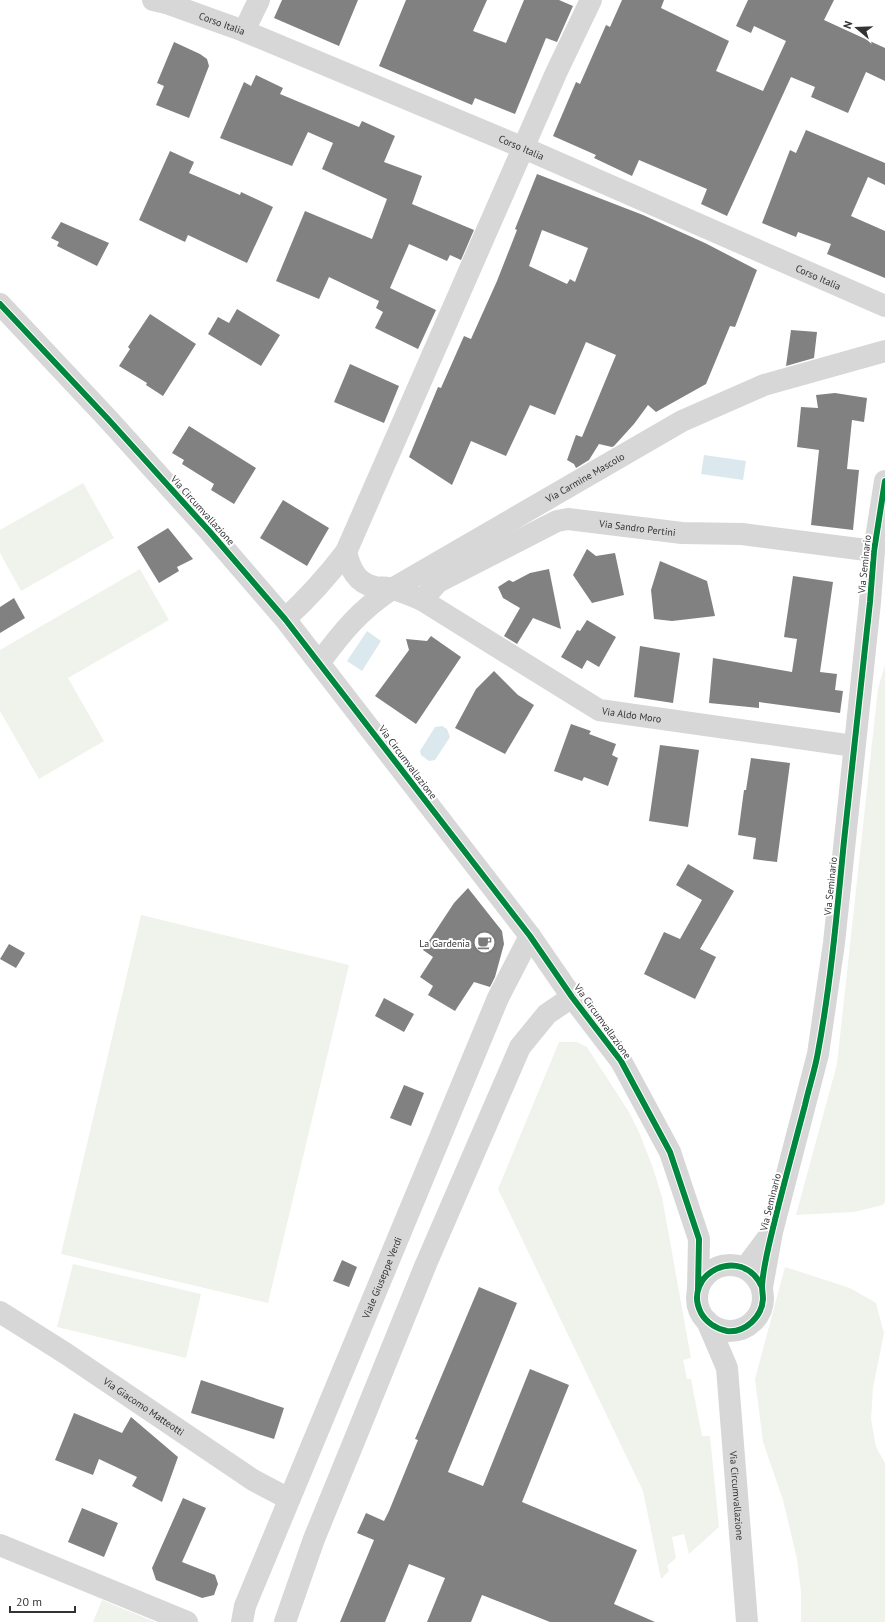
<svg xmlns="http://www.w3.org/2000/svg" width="885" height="1622" font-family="'PT Sans',sans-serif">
<rect width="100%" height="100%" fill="#fff"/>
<path fill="#f0f3ec" d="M 83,483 L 114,538 L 21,591 L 0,553 L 0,530 Z
M 140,569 L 169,620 L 68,678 L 104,741 L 39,779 L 0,711 L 0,650 Z
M 885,665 L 885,1202 L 883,1205 L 854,1212 L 796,1215 L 837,1064 L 878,688 Z
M 141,915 L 349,965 L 268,1303 L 61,1254 Z
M 559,1042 L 577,1042 L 587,1047 L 629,1112 L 639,1132 L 653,1168 L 662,1197 L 691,1358 L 683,1360 L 687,1379 L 691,1379 L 702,1436 L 710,1436 L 719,1527 L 689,1554 L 684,1534 L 672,1537 L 676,1558 L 667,1566 L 669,1571 L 661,1579 L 643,1491 L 498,1189 Z
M 73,1264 L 201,1294 L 186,1358 L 57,1327 Z
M 785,1267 L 850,1288 L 876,1303 L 884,1333 L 873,1388 L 871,1419 L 876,1447 L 885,1463 L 885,1622 L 801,1622 L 801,1592 L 797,1559 L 783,1500 L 763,1442 L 755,1379 Z
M 102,1600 L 155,1622 L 156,1622 L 93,1622 Z"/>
<path fill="#dbe9ee" d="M 704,455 L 746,461 L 743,480 L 701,474 Z
M 367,631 L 381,641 L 362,671 L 347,661 Z
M 442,726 L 447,729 L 450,737 L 435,760 L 429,761 L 421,755 L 420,751 L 435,727 Z"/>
<path fill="#818181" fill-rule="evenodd" d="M 282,0 L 358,0 L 339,46 L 274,18 Z
M 406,0 L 487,0 L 473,31 L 506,43 L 524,0 L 559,0 L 573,6 L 557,42 L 546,38 L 515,114 L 475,98 L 472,105 L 379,66 Z
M 622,0 L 664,0 L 661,8 L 729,41 L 716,71 L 763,91 L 786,41 L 754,26 L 751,33 L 736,26 L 748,0 L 834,0 L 824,20 L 885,48 L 885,81 L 866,72 L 848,113 L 811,97 L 815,87 L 791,77 L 727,216 L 701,204 L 707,189 L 639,160 L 632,176 L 594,158 L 596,155 L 553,136 L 576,82 L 580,84 L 606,25 L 610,27 Z
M 174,42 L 200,54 L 207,59 L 209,66 L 189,118 L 156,105 L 164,86 L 157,83 Z
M 256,75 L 283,88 L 280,94 L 359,127 L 362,121 L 395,136 L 384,162 L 422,176 L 412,204 L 474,230 L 461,260 L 450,255 L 447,261 L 409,244 L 390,288 L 436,310 L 418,349 L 375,328 L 383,312 L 376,308 L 379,301 L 329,277 L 319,299 L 276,281 L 305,211 L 372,239 L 387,199 L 322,169 L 333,143 L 308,132 L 292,166 L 220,138 L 244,82 L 251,86 Z
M 806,130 L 885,163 L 885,185 L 868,177 L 851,216 L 885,231 L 885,278 L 827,254 L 831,244 L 798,232 L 796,237 L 762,223 L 790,150 L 796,153 Z
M 170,151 L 194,162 L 189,173 L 240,195 L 241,192 L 273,207 L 247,263 L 188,235 L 185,242 L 139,220 Z
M 537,174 L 643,215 L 705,243 L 757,270 L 735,327 L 730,326 L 706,384 L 656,412 L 648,405 L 634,424 L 614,446 L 612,447 L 599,444 L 589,460 L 576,468 L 574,464 L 567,460 L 576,435 L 582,437 L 616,355 L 586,342 L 555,415 L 530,405 L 506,456 L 471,441 L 452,485 L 409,457 L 438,387 L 441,388 L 464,336 L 471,339 L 497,281 L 517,230 L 515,229 ZM 542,230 L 588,248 L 575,282 L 570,279 L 567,284 L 529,266 Z
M 61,222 L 109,243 L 97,266 L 57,246 L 59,242 L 51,238 Z
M 237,309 L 280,335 L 261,366 L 208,334 L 218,317 L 229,323 Z
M 150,314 L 196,344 L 163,396 L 146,385 L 147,383 L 119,366 L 130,349 L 128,347 Z
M 791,330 L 817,332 L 814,358 L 786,366 Z
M 350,364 L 399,386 L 384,423 L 334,402 Z
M 835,393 L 867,398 L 864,422 L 852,420 L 847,469 L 859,470 L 853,530 L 811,525 L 819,450 L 797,447 L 801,407 L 818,408 L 816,395 Z
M 189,426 L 256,468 L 234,504 L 211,490 L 214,484 L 182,464 L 184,460 L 172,453 Z
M 283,500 L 329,528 L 307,566 L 260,538 Z
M 168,528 L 193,559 L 177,567 L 179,571 L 159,583 L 137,547 Z
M 587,549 L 596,556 L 615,553 L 624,595 L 592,603 L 573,575 Z
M 660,561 L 707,581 L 715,616 L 672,621 L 654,619 L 651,590 Z
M 549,569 L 561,629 L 533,618 L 517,644 L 504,636 L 520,608 L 503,598 L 498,587 L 509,580 L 513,582 L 530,573 Z
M 793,576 L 833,582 L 820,672 L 837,674 L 835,690 L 843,691 L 840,713 L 759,702 L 759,708 L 709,703 L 713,658 L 792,672 L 797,639 L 784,637 Z
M 14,598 L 25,618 L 0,633 L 0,607 Z
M 587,620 L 616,637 L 599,667 L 587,660 L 582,669 L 561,657 L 577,630 L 580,631 Z
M 431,636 L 461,657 L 416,724 L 375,696 L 409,650 L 406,639 L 427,641 Z
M 640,646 L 680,653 L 673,703 L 634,697 Z
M 494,671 L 518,695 L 534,705 L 505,754 L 455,728 L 476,689 Z
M 571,724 L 591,731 L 589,734 L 616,744 L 612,755 L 618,758 L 608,786 L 584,777 L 582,781 L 554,771 Z
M 660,745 L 699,750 L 688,827 L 649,821 Z
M 751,758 L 790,763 L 777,862 L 753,859 L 756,838 L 738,835 L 744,790 L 746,790 Z
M 688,864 L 734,891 L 700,949 L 716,957 L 695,999 L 644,974 L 664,932 L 680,939 L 702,900 L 676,885 Z
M 468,888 L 502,931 L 504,944 L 495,977 L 490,987 L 474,982 L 455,1011 L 428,995 L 433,986 L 420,977 L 433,957 L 423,950 L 454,903 Z
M 9,944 L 25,953 L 16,968 L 0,959 Z
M 384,998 L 414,1014 L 404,1032 L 375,1016 Z
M 404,1085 L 424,1093 L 411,1126 L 390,1118 Z
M 342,1260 L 357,1267 L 349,1287 L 333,1281 Z
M 479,1287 L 517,1303 L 448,1472 L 483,1486 L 530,1369 L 569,1385 L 522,1502 L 637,1550 L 614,1604 L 655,1622 L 550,1622 L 482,1595 L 471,1622 L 427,1622 L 445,1578 L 409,1564 L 385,1622 L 340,1622 L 374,1540 L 357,1533 L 366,1513 L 384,1521 L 389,1511 L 418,1440 L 415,1439 Z
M 201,1380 L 284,1408 L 274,1439 L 191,1413 Z
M 74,1413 L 122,1433 L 131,1417 L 178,1457 L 162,1502 L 132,1486 L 137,1477 L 99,1459 L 93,1475 L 55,1460 Z
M 183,1498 L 206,1508 L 182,1562 L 215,1575 L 218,1584 L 214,1595 L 202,1598 L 156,1580 L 152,1568 Z
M 82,1508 L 118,1523 L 104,1557 L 68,1542 Z"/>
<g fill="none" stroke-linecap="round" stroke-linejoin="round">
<g stroke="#d7d7d7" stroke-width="22">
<path id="s1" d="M 153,0 L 166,3 L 244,31 L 524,148 L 885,306"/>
<path d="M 244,31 L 259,0"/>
<path id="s2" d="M 346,552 C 350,568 356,583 375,587 C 381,588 388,587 393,589 C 403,592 413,596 422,600 L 599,710 L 854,746"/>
<path id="s3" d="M 422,600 L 438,582 L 557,521 L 568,519 L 682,533 L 742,534 L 874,551"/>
<path d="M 285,619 C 308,598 327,577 346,552 L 556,73 L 591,0"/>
<path id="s4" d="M 320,662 C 342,632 361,609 392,589 L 682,421 L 764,385 L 885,351"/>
<path d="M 745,1268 L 769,1236"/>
<path d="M 762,1287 L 772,1232 L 818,1054 L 834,943 L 870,602 L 874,551 L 885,481"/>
<path id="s5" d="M 0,1312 L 65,1353 L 253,1480 L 289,1499"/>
<path d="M 0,1545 L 187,1622"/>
<path id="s6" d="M 242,1622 L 245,1606 L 498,998 L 530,936"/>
<path d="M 285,1622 L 314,1539 L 359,1429 L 426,1264 L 520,1047 L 547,1014 L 572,997"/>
</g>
<g stroke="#d7d7d7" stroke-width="22">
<path d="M 0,304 L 108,419 L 210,532 L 285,619 L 530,936 L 572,997 L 621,1061 L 670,1152 L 699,1239 L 698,1290"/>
<circle cx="730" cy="1298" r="33"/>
<path id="s7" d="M 707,1321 L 727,1368 L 747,1622"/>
</g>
<defs>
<path id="cycleway" d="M 0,304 L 108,419 L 210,532 L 285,619 L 530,936 L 572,997 L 621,1061 L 670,1152 L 699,1239 L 698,1290
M 762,1287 C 742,1243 681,1274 701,1313 C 706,1322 716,1329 727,1331 C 745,1333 762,1317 763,1299 C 763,1295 762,1290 762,1286 C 763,1268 768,1249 772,1232 C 782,1190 794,1147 805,1105 C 809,1087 815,1070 818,1052 C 831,982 837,912 844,841 C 853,761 861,682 870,602 L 874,551 L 885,481"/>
</defs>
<use href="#cycleway" stroke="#fff" stroke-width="8"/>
<use href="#cycleway" stroke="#00873e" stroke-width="6"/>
</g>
<defs>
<symbol id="cafe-ring" viewBox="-11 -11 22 22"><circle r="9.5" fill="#fff" stroke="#7a7a7a" stroke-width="1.5"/><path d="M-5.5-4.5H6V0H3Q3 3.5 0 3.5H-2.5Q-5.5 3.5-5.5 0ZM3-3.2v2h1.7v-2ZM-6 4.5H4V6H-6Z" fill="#7a7a7a"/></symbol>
</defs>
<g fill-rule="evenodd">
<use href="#cafe-ring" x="472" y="930" width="25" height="25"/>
</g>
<g text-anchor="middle" stroke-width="4" stroke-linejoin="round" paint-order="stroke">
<g font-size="10" fill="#333" stroke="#fff">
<text dy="4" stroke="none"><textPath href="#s1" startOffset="73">Corso Italia</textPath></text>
<text dy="4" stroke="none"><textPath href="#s1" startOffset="397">Corso Italia</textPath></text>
<text dy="4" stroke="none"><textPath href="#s1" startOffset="721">Corso Italia</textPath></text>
<text dy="4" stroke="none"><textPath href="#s4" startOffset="326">Via Carmine Mascolo</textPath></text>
<text transform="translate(203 510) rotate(48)" y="4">Via Circumvallazione</text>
<text dy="4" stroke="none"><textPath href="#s3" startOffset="239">Via Sandro Pertini</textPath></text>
<text transform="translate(864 564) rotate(-84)" y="4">Via Seminario</text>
<text dy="4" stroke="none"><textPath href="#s2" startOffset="339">Via Aldo Moro</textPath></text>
<text transform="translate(408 762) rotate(53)" y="4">Via Circumvallazione</text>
<text transform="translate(830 886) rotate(-84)" y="4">Via Seminario</text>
<text transform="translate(603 1021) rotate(54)" y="4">Via Circumvallazione</text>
<text transform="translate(770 1202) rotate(-76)" y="4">Via Seminario</text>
<text dy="4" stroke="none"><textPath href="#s6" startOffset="372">Viale Giuseppe Verdi</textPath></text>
<text dy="4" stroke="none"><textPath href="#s5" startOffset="172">Via Giacomo Matteotti</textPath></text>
<text dy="4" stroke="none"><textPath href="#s7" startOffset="179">Via Circumvallazione</textPath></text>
</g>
<g font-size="10" fill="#333" stroke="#fff" text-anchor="end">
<text x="470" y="947">La Gardenia</text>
</g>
</g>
<g transform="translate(857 28) rotate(289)" stroke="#ffffff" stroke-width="3" paint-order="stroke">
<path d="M0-3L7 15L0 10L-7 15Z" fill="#333333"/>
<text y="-6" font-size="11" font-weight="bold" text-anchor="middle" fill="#333333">N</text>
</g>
<path d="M10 1606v6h65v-6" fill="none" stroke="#333333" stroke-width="2"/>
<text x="16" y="1606" font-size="12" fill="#333333" stroke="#ffffff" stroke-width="3" paint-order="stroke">20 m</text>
</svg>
